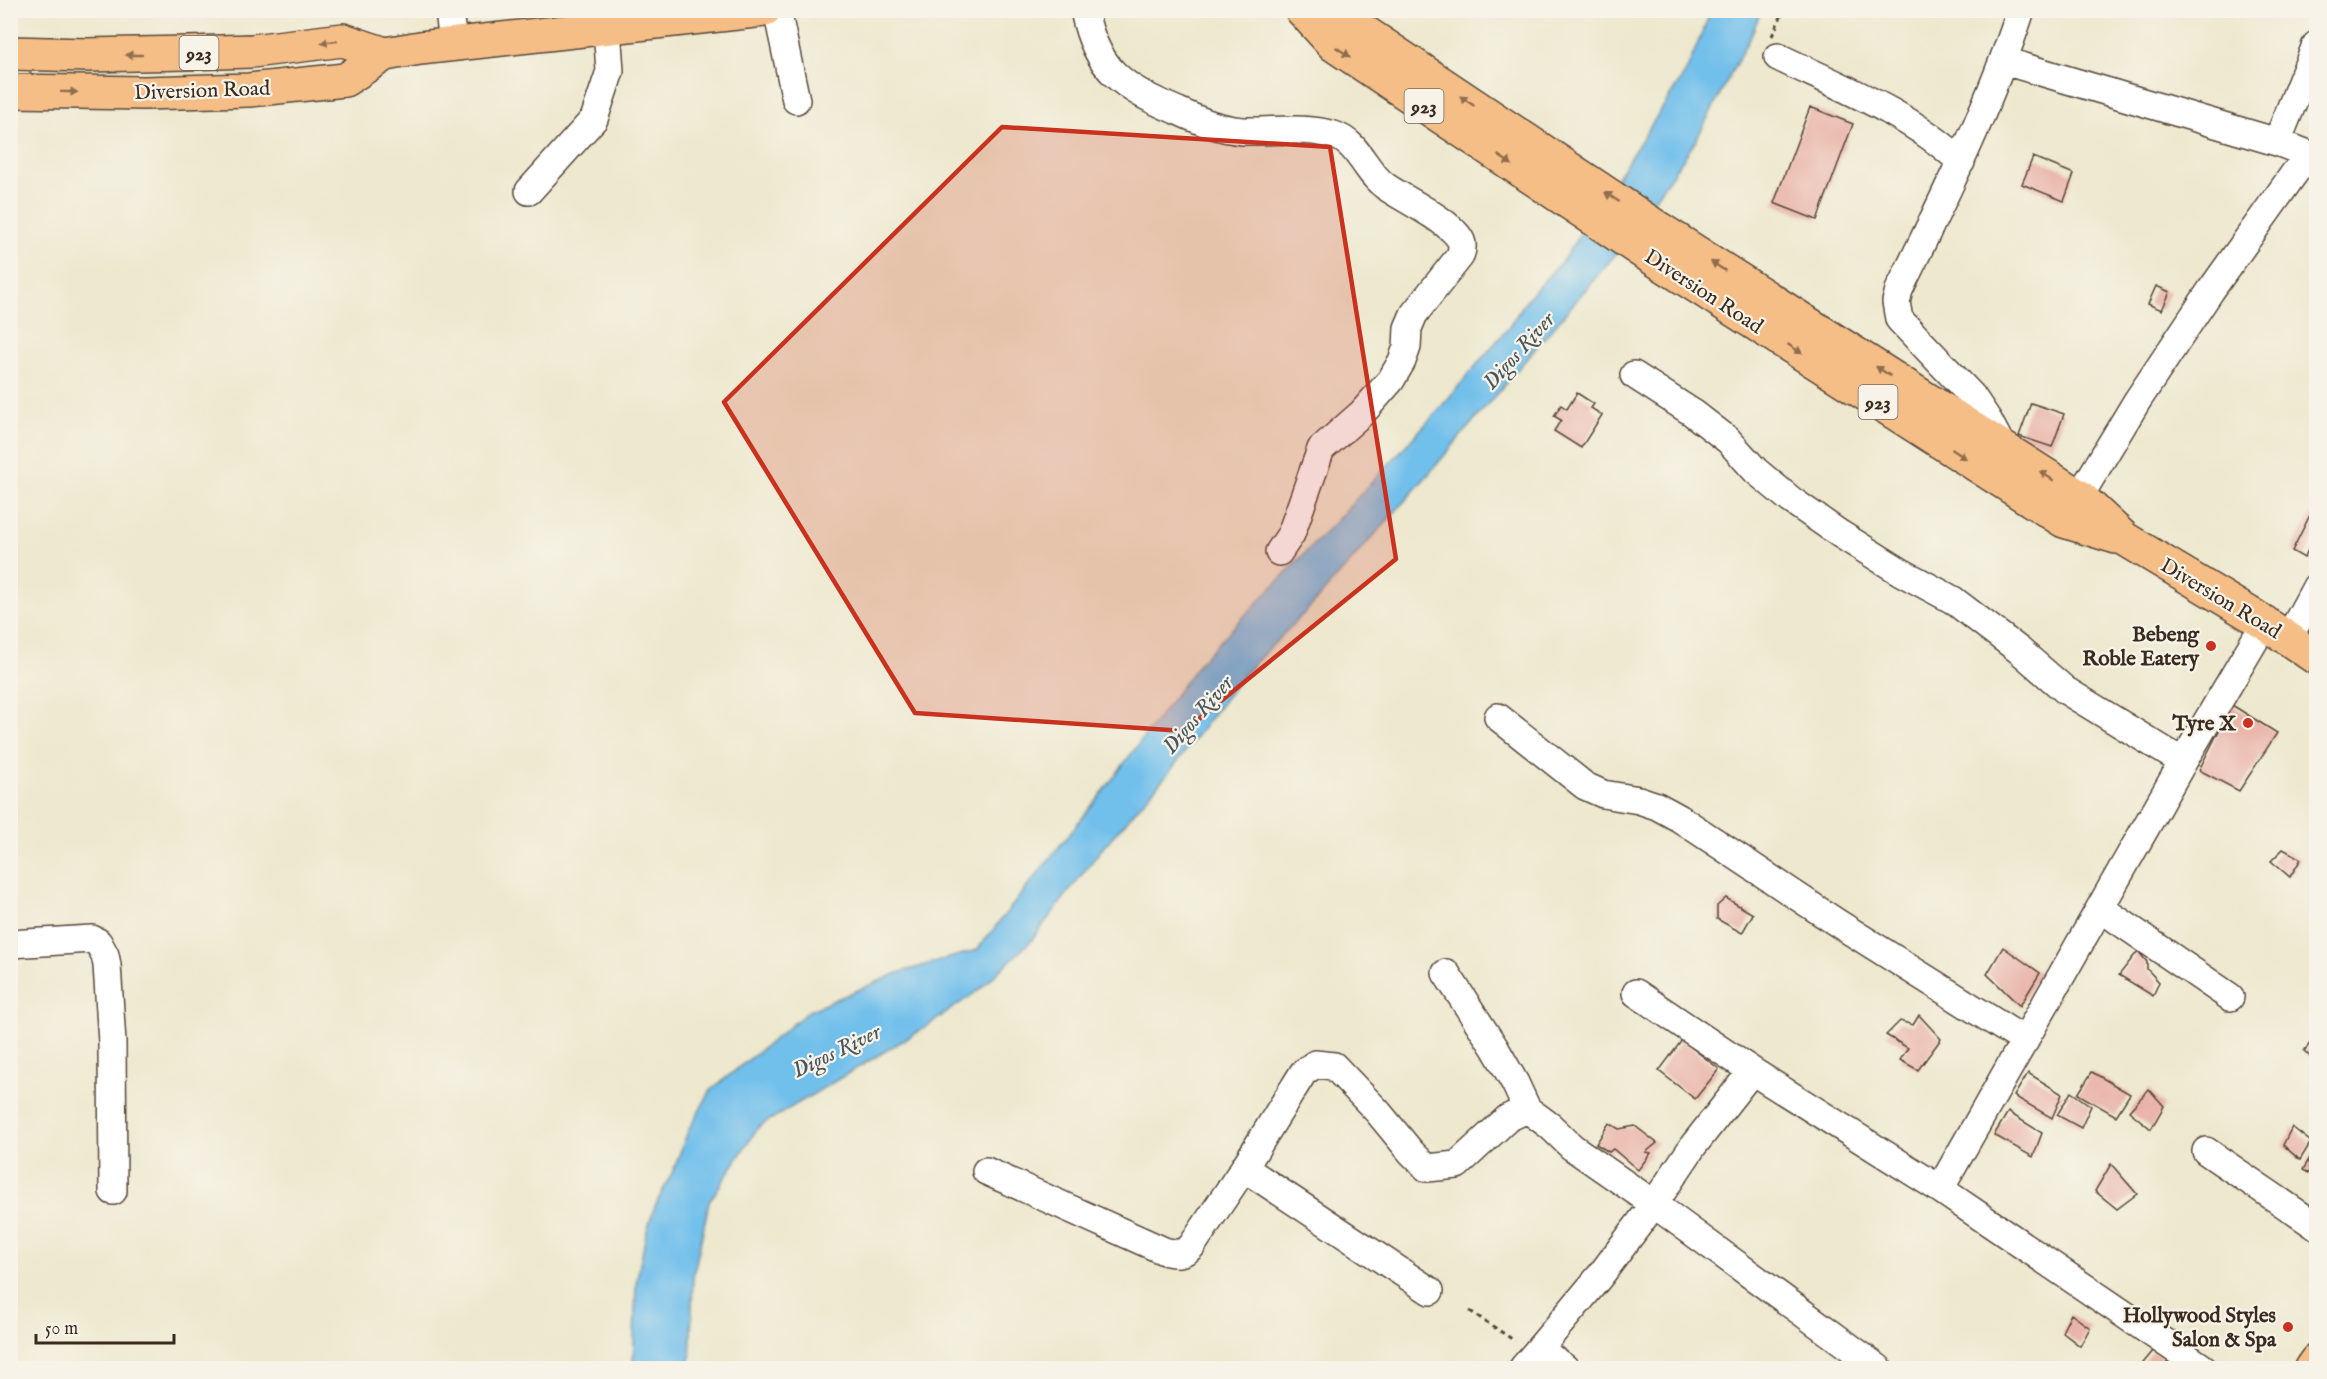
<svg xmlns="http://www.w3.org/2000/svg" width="2327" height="1379" font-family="'IM FELL English',serif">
<rect width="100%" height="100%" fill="#f7f3e8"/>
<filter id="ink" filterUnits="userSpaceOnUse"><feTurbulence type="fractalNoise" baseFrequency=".0167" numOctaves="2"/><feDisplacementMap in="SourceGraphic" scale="12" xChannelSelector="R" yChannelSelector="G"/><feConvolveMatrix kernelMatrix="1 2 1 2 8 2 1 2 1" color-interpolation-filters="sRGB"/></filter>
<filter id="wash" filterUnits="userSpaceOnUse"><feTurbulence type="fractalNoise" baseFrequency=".008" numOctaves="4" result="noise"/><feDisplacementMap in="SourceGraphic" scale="24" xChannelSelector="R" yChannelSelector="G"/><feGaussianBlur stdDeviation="1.35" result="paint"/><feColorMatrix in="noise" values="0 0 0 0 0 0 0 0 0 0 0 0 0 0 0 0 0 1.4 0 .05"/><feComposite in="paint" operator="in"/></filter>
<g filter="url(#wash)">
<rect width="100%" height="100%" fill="#ede8ce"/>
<path fill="#71bfeb" stroke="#567484" stroke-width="1.5" d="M 1711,11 L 1761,11 L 1752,33 L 1695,142 L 1614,256 L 1426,477 L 1313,604 L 1243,675 L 1171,770 L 1100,851 L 1031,941 L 979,990 L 924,1028 L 758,1127 L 709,1202 L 693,1277 L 690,1368 L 633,1368 L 636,1284 L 646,1234 L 655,1206 L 674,1169 L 688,1131 L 711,1090 L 809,1011 L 898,973 L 977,950 L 1105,789 L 1201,661 L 1335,522 L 1435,414 L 1509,327 L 1527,299 L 1563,260 L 1686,72 Z"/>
<g id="blocks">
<path fill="#e9b3a8" d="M 1810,107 L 1853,124 L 1817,220 L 1774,203 Z
M 2033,157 L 2074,174 L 2064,201 L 2022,184 Z
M 2156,286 L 2170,292 L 2162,310 L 2148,304 Z
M 1577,393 L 1594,404 L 1591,408 L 1602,415 L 1581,448 L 1554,431 L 1561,420 L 1554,416 L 1561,405 L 1567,409 Z
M 2031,403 L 2064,414 L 2052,447 L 2019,436 Z
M 2316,503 L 2316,534 L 2304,558 L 2292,551 Z
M 2232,705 L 2277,733 L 2239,791 L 2199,770 Z
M 2283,849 L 2301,859 L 2290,877 L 2271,861 Z
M 1726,898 L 1753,914 L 1742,933 L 1717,919 L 1717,906 Z
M 2003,947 L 2040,973 L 2020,1006 L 1987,974 Z
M 2138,951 L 2147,962 L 2147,969 L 2159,982 L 2153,996 L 2119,975 Z
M 1919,1015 L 1941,1039 L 1918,1070 L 1900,1060 L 1908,1048 L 1886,1035 L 1900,1021 L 1913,1025 Z
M 2316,1036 L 2316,1062 L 2304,1051 Z
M 1682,1040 L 1719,1069 L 1695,1099 L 1659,1071 Z
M 2092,1072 L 2130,1094 L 2116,1116 L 2078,1094 Z
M 2028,1073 L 2062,1094 L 2052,1118 L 2014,1096 Z
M 2149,1089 L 2164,1106 L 2151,1129 L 2129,1111 Z
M 2071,1092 L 2091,1106 L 2081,1128 L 2057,1115 Z
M 2008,1112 L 2042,1133 L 2033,1157 L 1994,1135 Z
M 1609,1123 L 1619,1129 L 1635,1126 L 1657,1143 L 1646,1152 L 1651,1153 L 1638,1170 L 1613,1149 L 1609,1152 L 1596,1144 Z
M 2292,1127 L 2311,1142 L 2300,1160 L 2283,1145 Z
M 2316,1147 L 2316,1177 L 2303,1170 Z
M 2111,1164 L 2137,1194 L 2117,1209 L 2095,1191 Z
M 2071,1314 L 2090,1328 L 2080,1346 L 2062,1332 Z
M 2153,1351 L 2168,1361 L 2164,1368 L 2139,1368 Z"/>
</g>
</g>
<g filter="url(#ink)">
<use href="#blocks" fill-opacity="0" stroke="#564638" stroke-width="1.5"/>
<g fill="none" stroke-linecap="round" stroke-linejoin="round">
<defs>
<path id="minor" d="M 449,10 L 453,44
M 777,10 L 796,100
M 1084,10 C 1096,71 1124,88 1178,111 C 1200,121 1219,129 1243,131 C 1274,132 1304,126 1334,135 C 1359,143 1365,172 1385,186 C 1403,199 1449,220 1460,239 C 1463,244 1462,251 1460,256 L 1414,314 L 1408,328 L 1407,347 L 1402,361 L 1391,380 L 1362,413 L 1321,449 L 1291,534 L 1279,552
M 1778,57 C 1840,87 1911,114 1961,162
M 2004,61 L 2277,142 L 2316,157
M 2277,142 L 2316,45
M 529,191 L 594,119 L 610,71 L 607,28
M 1634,375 L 1693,413 L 1728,440 L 1756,471 L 1791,500 L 1840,534 L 1901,572 L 1953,600 L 2020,651 L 2065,690 L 2183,762
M 2003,448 L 1988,420 L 1972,396 L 1899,319 L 1896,302 L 1899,290 C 1944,198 1989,107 2021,10
M 2070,512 L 2137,401 L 2211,290 L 2308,154
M 2288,639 L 2316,587
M 1498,717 L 1585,786 L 1603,794 L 1639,800 L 1657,806 L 1679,818 L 1839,924 L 2025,1041
M 2100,908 L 2230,997
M 10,944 L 92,939 L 98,942 L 105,955 L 107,965 L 112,1042 L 113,1191
M 1446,973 L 1495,1048 L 1515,1083 L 1527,1109 L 1550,1126 L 1572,1147 L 1654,1204 L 1878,1368
M 1636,993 L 1752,1071 L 1940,1189 L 2203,1368
M 2206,1151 L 2316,1226
M 986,1171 L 1164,1251 C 1175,1254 1182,1255 1191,1247 L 1244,1168
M 1940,1189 L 2183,762 L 2265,623
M 1430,1291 L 1244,1168 L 1303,1073 L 1315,1064 L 1334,1066 L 1378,1112 L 1411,1152 L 1427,1168 L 1457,1165 L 1508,1118 L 1527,1109
M 1540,1350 L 1565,1368
M 1523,1368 L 1600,1276 L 1654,1204 L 1693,1146 L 1752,1071"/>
<path id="major" d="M 2311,1368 L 2316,1361"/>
<path id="highway" d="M 1302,10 L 1334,45 L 1640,250 L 2064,521 L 2116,537
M 1318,10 L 1348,21 L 1655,226 L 2080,497 L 2125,539 L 2265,623 L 2316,658
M 10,53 L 87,55 L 188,53 L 252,51 L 343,40 L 385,54
M 10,91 L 144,93 L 249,90 L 345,80 L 385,54 L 420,48 L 764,10"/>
</defs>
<use href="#minor" stroke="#564638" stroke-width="30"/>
<use href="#major" stroke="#564638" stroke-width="36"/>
<use href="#highway" stroke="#564638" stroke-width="36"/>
<path stroke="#564638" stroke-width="3" stroke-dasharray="4.5 4.5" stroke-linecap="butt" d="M 1772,36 L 1784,10
M 1470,1311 L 1515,1341"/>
<use href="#minor" stroke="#fff" stroke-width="27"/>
<use href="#major" stroke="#f6be87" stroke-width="33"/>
<use href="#highway" stroke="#f6be87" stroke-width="33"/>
</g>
<defs><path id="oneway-solid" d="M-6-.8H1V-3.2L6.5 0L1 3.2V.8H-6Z" transform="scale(1.5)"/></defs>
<g fill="#8f6d4d">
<use href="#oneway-solid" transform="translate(329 42) rotate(174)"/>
<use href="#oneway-solid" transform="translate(1343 52) rotate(34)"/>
<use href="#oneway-solid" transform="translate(134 55) rotate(180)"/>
<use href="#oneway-solid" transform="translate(69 92) rotate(1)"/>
<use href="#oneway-solid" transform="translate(1467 101) rotate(-146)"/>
<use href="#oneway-solid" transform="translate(1505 160) rotate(34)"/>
<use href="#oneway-solid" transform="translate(1612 197) rotate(-147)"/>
<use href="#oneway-solid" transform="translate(1718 266) rotate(-147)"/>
<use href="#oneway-solid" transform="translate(1795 349) rotate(33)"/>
<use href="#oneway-solid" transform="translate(1883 371) rotate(-147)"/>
<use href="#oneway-solid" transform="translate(1959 454) rotate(33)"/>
<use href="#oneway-solid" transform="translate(2047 476) rotate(-147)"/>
</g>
</g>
<path fill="#c8321e" fill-opacity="0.2" stroke="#c8321e" stroke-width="4.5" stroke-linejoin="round" d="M 1002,127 L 1330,147 L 1396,559 L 1184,731 L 915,713 L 724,402 Z"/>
<g fill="#c8321e" stroke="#f7f3e8" stroke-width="2">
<circle cx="2211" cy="646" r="6"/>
<circle cx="2248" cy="723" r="6"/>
<circle cx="2288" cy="1327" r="6"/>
</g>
<g text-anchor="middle" stroke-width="4.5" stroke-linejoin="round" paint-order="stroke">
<g fill="#f7f3e8" stroke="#73665b" stroke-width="1.5">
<rect x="179.5" y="36" width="39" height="34" rx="4.5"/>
<rect x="1404.5" y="89" width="39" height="34" rx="4.5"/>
<rect x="1858.5" y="385" width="39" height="34" rx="4.5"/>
</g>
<g font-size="20" font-weight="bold" fill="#3b2a1e">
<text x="199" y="60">923</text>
<text x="1424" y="113">923</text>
<text x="1878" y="409">923</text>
</g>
<g font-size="21" fill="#3b2a1e" stroke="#f7f3e8">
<text transform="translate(202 90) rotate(-2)" y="7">Diversion Road</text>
<text transform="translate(1704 291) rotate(33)" y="7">Diversion Road</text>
<text transform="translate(2221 598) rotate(31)" y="7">Diversion Road</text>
</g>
<g font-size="21" font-weight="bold" fill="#3b2a1e" stroke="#f7f3e8" text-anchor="end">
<text x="2199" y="641">Bebeng<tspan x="2199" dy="24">Roble Eatery</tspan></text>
<text x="2236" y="730">Tyre X</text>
<text x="2276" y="1322">Hollywood Styles<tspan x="2276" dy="24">Salon &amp; Spa</tspan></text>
</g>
<g font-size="22" font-style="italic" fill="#4b575c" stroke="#f7f3e8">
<text transform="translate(1518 350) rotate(-48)" y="8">Digos River</text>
<text transform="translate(1197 714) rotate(-49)" y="8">Digos River</text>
<text transform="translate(836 1050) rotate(-26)" y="8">Digos River</text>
</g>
</g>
<rect width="2327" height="1379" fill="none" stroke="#f7f3e8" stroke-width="36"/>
<path d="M36 1334v9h138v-9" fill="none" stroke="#3b2a1e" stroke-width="3"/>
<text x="45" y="1334" font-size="18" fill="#3b2a1e" stroke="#f7f3e8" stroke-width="4.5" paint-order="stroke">50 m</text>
</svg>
